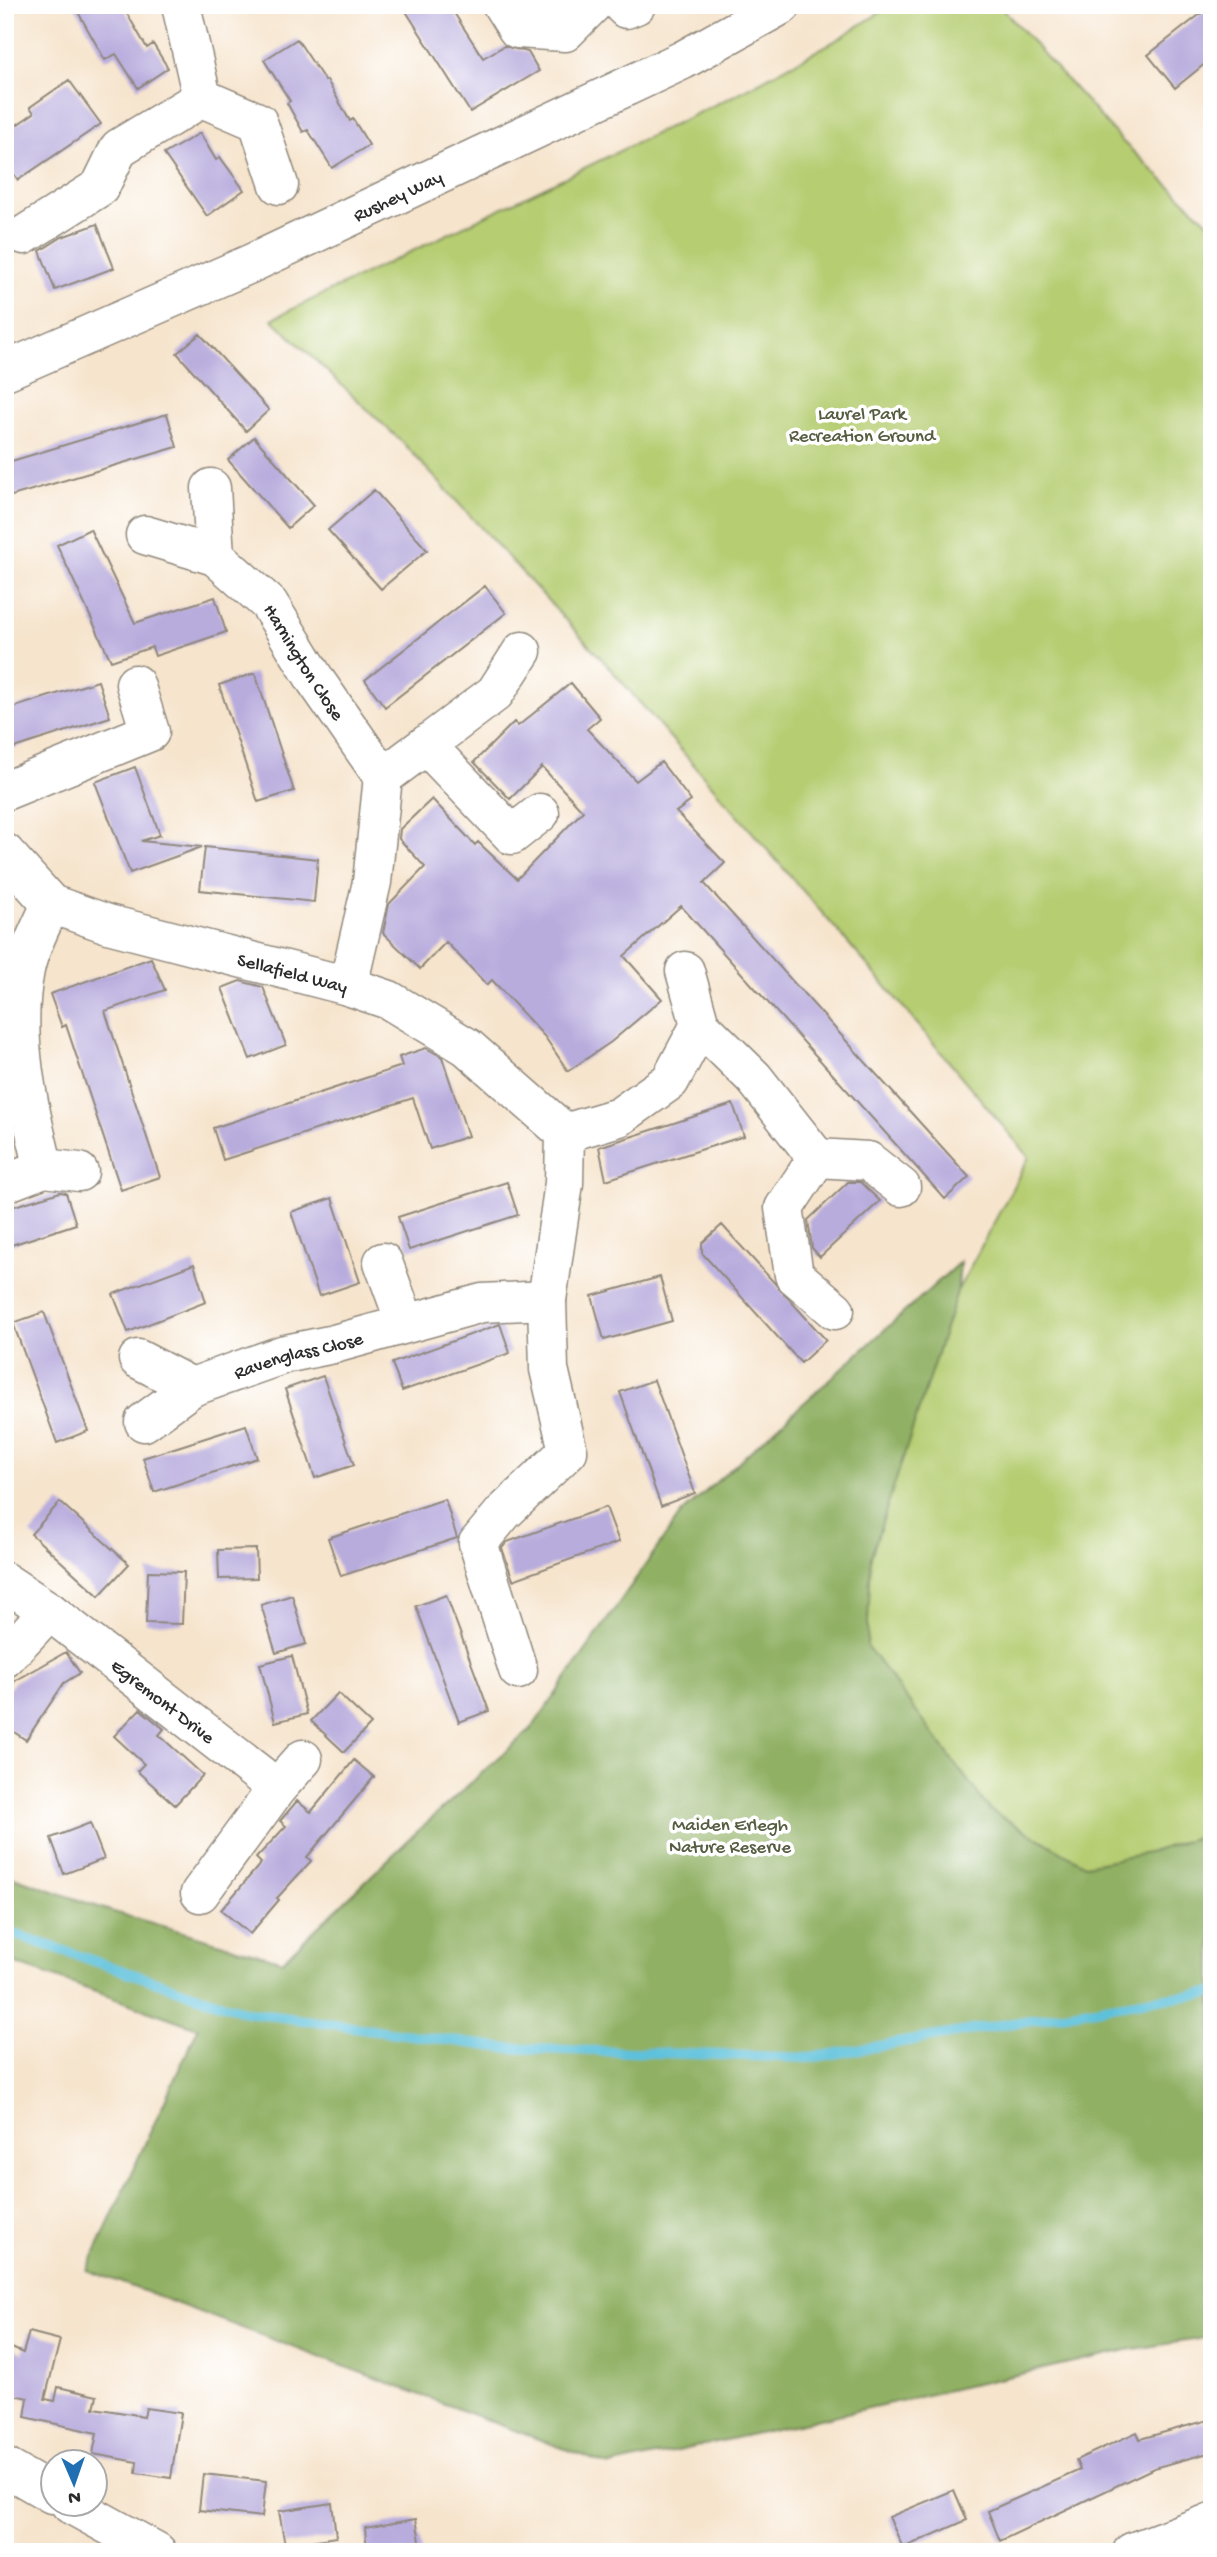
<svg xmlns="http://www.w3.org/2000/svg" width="1217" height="2557" font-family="'Gochi Hand',sans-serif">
<rect width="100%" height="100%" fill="#fff"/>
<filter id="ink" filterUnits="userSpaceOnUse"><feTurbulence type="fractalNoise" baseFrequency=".0143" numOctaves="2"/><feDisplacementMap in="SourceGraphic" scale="14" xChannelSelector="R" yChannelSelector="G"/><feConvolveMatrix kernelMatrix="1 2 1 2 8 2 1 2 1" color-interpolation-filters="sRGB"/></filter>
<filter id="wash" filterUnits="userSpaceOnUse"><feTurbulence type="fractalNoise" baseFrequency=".00686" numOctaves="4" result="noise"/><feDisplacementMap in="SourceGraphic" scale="28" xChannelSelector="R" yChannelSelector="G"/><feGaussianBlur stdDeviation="1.57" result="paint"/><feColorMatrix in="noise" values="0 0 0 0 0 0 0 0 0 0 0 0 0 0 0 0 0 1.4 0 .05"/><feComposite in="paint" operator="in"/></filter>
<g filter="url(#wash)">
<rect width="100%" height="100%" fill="#f6e4cc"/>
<path fill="#b6cd72" stroke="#707c4e" stroke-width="2" d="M 892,5 L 999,5 L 1122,141 L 1212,226 L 1212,1993 L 282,1961 L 422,1827 L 532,1728 L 681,1514 L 960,1262 L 958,1290 L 1029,1157 L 882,982 L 609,667 L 405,445 L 272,319 L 735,95 L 835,41 Z"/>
<path fill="#90b064" stroke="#5e6e48" stroke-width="2" d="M 960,1262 L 957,1292 L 871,1557 L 867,1646 L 990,1810 L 1085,1865 L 1148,1853 L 1212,1832 L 1212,2337 L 1127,2350 L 610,2466 L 87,2270 L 198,2028 L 5,1960 L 5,1874 L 107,1910 L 283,1961 L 422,1827 L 532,1728 L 681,1514 Z"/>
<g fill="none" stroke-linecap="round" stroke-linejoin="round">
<path stroke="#5dc1db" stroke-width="10" d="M 5,1931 L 246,2012 L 504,2048 L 810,2058 L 1147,2000 L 1212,1993"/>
</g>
<g id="blocks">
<path fill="#b8acdd" d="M 74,5 L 122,5 L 147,48 L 153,44 L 168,68 L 138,88 L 116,54 L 105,60 Z
M 402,5 L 449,5 L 483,58 L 504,46 L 528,52 L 539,71 L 470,112 Z
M 1212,5 L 1212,58 L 1175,88 L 1148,55 Z
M 297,39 L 325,81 L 327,80 L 350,121 L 353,119 L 369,145 L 332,168 L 308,130 L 303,132 L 287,103 L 290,101 L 264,60 Z
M 69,80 L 101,124 L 18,180 L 5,161 L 5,133 L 34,113 L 30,107 Z
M 200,133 L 216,160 L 220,157 L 244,190 L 207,216 L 164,154 Z
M 97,224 L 114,268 L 55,290 L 40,251 L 62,237 Z
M 200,334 L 269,410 L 246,431 L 177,353 Z
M 167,414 L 177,447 L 5,498 L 5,463 Z
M 254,437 L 314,505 L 288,528 L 228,460 Z
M 374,490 L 427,550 L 381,589 L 328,530 Z
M 90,529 L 135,623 L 215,597 L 226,632 L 155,656 L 152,647 L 111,661 L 57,545 Z
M 485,586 L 506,613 L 385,707 L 365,680 Z
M 255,673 L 294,791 L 258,802 L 219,685 Z
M 98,681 L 110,717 L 5,751 L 5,710 Z
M 571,683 L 600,718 L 587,729 L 636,781 L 661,762 L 691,801 L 676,812 L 725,863 L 704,883 L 969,1177 L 945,1199 L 681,906 L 624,956 L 662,999 L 611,1042 L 568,1071 L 545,1037 L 492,980 L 487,985 L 446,942 L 420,969 L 383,933 L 389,904 L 425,867 L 399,839 L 400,829 L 432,799 L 475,845 L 478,842 L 517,879 L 583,811 L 542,767 L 510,799 L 474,762 L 514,722 L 518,726 Z
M 135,767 L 160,835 L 141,841 L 202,847 L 130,873 L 95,782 Z
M 205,847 L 318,859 L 314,902 L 200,890 Z
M 151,958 L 165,990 L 105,1011 L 160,1177 L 121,1190 L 66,1025 L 62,1027 L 50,994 Z
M 240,981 L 263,987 L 286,1045 L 250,1059 L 222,988 Z
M 426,1048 L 442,1057 L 468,1136 L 430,1149 L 413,1098 L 223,1160 L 213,1128 L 402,1066 L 399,1057 Z
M 733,1104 L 744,1136 L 606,1180 L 599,1147 Z
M 507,1182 L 518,1215 L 409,1250 L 398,1217 Z
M 848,1182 L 860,1182 L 880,1201 L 820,1257 L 812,1248 L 808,1220 Z
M 60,1192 L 66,1193 L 76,1224 L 5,1247 L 5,1209 Z
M 332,1198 L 360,1282 L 319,1296 L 291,1212 Z
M 722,1225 L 826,1340 L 801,1363 L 702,1253 L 702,1243 Z
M 194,1264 L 206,1302 L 128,1332 L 113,1294 Z
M 660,1277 L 672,1321 L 604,1340 L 592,1296 Z
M 44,1312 L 88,1431 L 57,1443 L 13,1323 Z
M 500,1324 L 510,1353 L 402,1391 L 392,1363 Z
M 323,1376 L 354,1465 L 315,1478 L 285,1389 Z
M 654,1380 L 695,1493 L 661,1506 L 620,1392 Z
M 246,1425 L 257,1458 L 154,1492 L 143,1458 Z
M 445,1499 L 457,1538 L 341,1576 L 328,1538 Z
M 60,1502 L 129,1564 L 99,1596 L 31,1534 Z
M 606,1507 L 619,1542 L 513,1580 L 502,1548 L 507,1542 Z
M 256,1549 L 257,1578 L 219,1579 L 218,1550 Z
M 148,1571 L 184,1572 L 182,1624 L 146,1623 Z
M 292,1595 L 306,1644 L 276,1653 L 261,1605 Z
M 446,1595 L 489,1711 L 459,1722 L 416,1606 Z
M 66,1652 L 80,1673 L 64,1683 L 26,1740 L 5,1726 L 5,1695 L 15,1681 Z
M 292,1656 L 307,1714 L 275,1722 L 260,1664 Z
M 338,1693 L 371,1724 L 344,1752 L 311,1721 Z
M 140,1709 L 164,1729 L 159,1735 L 203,1775 L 175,1805 L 137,1771 L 144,1764 L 114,1736 Z
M 354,1760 L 374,1777 L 307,1857 L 311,1861 L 277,1898 L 279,1900 L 250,1934 L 221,1910 L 261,1863 L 256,1858 L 286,1826 L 280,1821 L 297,1801 L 311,1812 Z
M 90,1823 L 104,1859 L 64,1874 L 51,1838 Z
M 29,2332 L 60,2340 L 45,2399 L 55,2401 L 58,2387 L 97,2396 L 94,2408 L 144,2416 L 146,2408 L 181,2413 L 171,2478 L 136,2473 L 137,2462 L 93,2454 L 97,2433 L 25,2417 L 28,2398 L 5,2393 L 5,2345 L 23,2353 Z
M 1212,2419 L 1212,2452 L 1154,2468 L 1000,2541 L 988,2511 L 1080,2470 L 1076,2460 L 1137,2432 L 1140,2439 Z
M 203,2474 L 266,2481 L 262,2517 L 199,2510 Z
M 954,2490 L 967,2520 L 903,2548 L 889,2517 Z
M 332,2503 L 336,2537 L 285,2545 L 279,2511 Z
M 416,2519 L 422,2552 L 367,2552 L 365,2528 Z"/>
</g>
</g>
<g filter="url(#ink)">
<use href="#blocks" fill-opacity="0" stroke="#90887c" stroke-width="2"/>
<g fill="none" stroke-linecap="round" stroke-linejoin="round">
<defs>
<g id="minor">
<path d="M 502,5 L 517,29 L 565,32 L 592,5"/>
<path d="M 622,5 L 626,9 L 636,5"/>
<path d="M 202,98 L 258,122 L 279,185"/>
<path d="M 24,235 L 100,187 L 119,148 L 202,98 L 181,5"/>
<path id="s1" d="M 5,371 L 250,264 L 683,60 L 782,5"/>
<path id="s2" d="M 211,488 L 215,556 L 269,604 L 316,681 L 383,777 L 372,882 L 348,986"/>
<path d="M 145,535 L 215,556"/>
<path d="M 426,745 L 495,693 L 522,651"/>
<path d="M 383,777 L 426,745 L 512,835 L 540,813"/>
<path d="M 5,791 L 150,732 L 135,684"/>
<path id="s3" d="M 5,853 L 51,904 L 108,924 L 348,986 L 389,1000 L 467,1047 L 565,1133 L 564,1183 L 547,1300 L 549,1369 L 568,1451 L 503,1513 L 478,1543 L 518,1670"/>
<path d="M 685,971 L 700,1025"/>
<path d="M 565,1133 L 619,1117 L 670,1081 L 700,1025 L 754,1078 L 817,1158 L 784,1208 L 794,1275 L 835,1310"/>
<path d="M 817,1158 L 868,1161 L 901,1187"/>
<path d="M 44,1168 L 79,1172"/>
<path d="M 5,1183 L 44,1168 C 28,1106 12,1034 25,970 C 29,948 42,925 51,904"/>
<path d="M 383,1262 L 405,1322"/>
<path id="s4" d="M 138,1359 L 192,1387 L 285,1354 L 334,1344 L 482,1303 L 547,1300"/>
<path d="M 144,1422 L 192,1387"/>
<path id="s5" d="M 5,1582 L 49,1611 L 277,1788"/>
<path d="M 5,1658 L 49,1611"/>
<path d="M 200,1893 L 277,1788 L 303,1759"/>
<path d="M 5,2467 L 52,2494"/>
<path d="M 70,2504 L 157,2552"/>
<path d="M 1132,2552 L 1212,2522"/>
</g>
</defs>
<use href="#minor" stroke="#90887c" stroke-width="41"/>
<use href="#minor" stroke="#fff" stroke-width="38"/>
</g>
</g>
<g text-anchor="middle" stroke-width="7" stroke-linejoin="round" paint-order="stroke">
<g font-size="19" fill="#2b2b2b" stroke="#fff">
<text dy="7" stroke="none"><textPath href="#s1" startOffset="430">Rushey Way</textPath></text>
<text dy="7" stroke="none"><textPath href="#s2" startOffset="208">Harnington Close</textPath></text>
<text dy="7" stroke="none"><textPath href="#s3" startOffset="320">Sellafield Way</textPath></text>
<text dy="7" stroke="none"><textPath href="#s4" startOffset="172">Ravenglass Close</textPath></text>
<text dy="7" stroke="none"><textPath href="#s5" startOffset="198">Egremont Drive</textPath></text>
</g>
<g font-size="19" fill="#555c40" stroke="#fff">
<text x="862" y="419">Laurel Park<tspan x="862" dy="22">Recreation Ground</tspan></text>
<text x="730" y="1830">Maiden Erlegh<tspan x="730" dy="22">Nature Reserve</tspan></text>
</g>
</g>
<rect width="1217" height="2557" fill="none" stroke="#fff" stroke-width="28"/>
<g transform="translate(74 2483) rotate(178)"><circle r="33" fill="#ffffff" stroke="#aaaaaa" stroke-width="2"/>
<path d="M0-5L12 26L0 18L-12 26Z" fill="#1f6fb2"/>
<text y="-10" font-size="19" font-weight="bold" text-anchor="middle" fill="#2b2b2b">N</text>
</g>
</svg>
